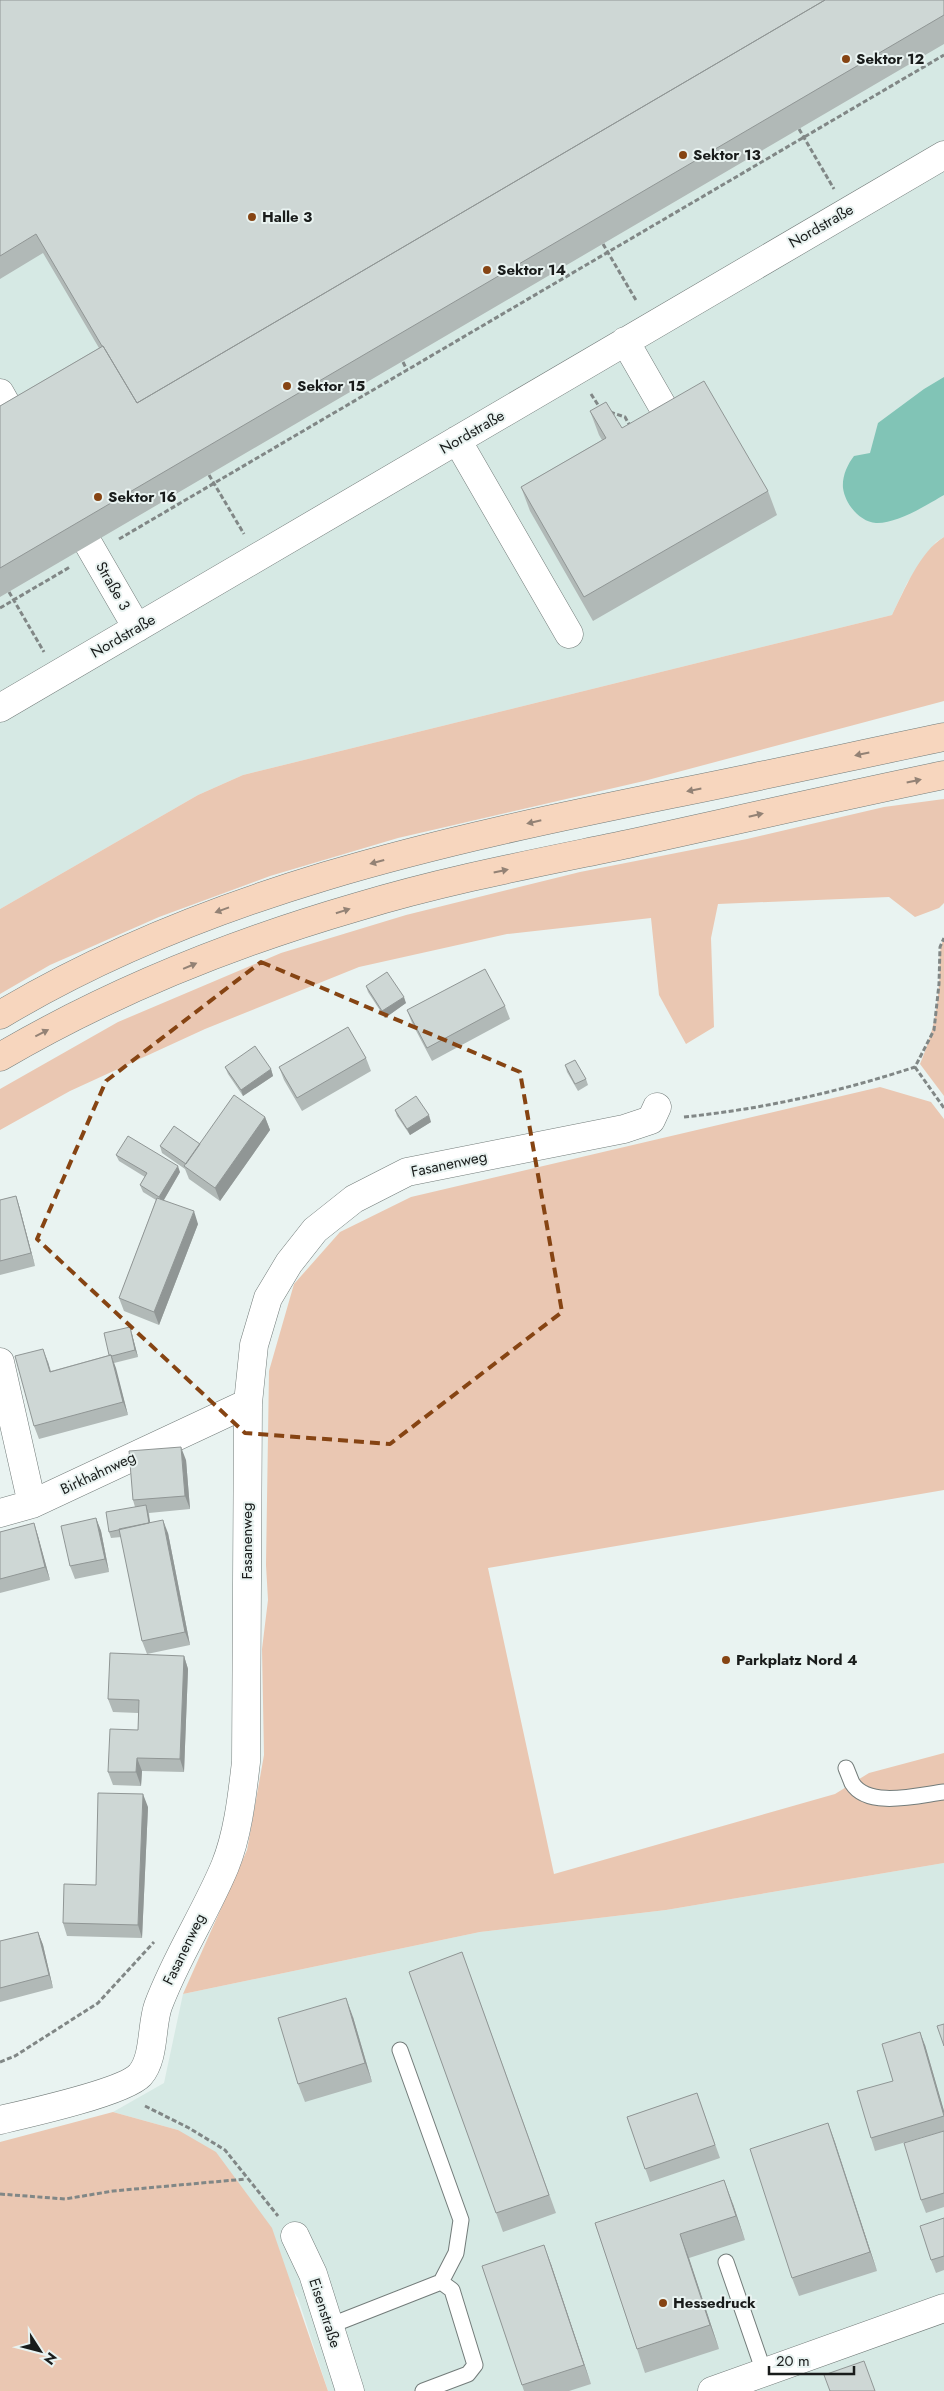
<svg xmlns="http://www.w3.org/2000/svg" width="944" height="2391" font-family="Jost,sans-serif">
<rect width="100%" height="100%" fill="#e9f3f1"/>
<path fill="#d6e9e4" d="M 0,0 L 944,0 L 944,537 L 936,542 L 907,583 L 892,615 L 243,775 L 198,795 L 0,909 Z
M 944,1863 L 944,2391 L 328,2391 L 298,2298 L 178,2130 L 113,2112 L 164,2083 L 183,1994 L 480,1932 L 666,1910 Z"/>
<path fill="#eac7b2" d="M 944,537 L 944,701 L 644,781 L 398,838 L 270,876 L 159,917 L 50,965 L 0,994 L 0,909 L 198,795 L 243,775 L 892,615 C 904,591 920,551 944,537 Z
M 944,799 L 944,903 L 939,908 L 915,917 L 889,897 L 718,904 L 711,938 L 714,1027 L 686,1044 L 659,995 L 651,918 L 507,934 L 359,967 L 205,1029 L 70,1091 L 0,1130 L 0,1089 L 118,1022 L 281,953 L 406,915 L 580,872 L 747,839 L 884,807 Z
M 944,938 L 944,1096 L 920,1064 C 932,1035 937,1015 939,984 C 941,968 937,953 944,938 Z
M 880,1087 L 931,1102 L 944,1119 L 944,1490 L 488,1568 L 554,1874 L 835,1794 L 869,1773 L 944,1753 L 944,1863 L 666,1910 L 480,1932 L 183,1994 L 247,1850 L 264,1755 L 262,1649 L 268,1600 L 266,1565 L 269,1371 L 294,1284 L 340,1232 L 411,1197 Z
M 113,2112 L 178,2130 L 216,2152 L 272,2228 L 328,2391 L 0,2391 L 0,2142 Z"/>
<path fill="#81c4b6" d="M 944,377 L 944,495 C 927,505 896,524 876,523 C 860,522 845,504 843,488 C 842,477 847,465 854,456 L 870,453 L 878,423 L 924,389 Z"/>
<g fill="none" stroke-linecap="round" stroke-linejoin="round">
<defs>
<path id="service" d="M 846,1768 C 848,1773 850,1778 852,1783 C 868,1809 919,1795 944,1792
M 400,2050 L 461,2220 L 456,2253 L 441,2282
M 726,2262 L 764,2372
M 329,2326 L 441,2282 L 452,2290 L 475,2365 L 468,2374 L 423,2391"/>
<path id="minor" d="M 625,341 L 671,421
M 0,393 L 18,425
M 457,440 L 569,634
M 89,545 L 137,628
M 0,708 L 944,155
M 0,1362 L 32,1504
M 0,1513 L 32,1504 L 248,1403
M 0,2120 C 26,2114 124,2092 140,2075 C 155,2058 151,2026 158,2006 C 176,1957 205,1914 225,1866 C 238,1834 242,1796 246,1762 L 248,1403 L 254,1345 L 268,1298 L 289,1263 L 315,1230 L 354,1199 L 407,1172 L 624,1129 L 651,1120 L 657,1107
M 295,2236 L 313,2274 L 350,2391
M 712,2391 L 944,2308"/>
<path id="secondary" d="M 0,1015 C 205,892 440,841 672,794 C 763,776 853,756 944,737
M 0,1057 C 111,992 233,943 357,907 C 446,880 537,863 628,844 C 733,821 838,797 944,775"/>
</defs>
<use href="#service" stroke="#737c7a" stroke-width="17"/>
<use href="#minor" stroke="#737c7a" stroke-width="29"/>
<use href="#secondary" stroke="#737c7a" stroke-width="29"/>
<path stroke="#818786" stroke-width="3" stroke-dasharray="5 2.5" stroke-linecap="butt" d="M 799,129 L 834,189
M 603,244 L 637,302
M 403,362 L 407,370
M 591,394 L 600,408
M 610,412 L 625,417 L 630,426
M 209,475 L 244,534
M 119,539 L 944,55
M 9,592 L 44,652
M 0,608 L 70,567
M 915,1067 L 944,1108
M 684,1117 C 763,1109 839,1092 915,1067 L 934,1030 L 939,984 L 940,947 L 944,938
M 0,2062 L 15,2056 L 98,2003 L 154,1942
M 145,2106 L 189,2128 L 225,2150 L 278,2216
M 0,2194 L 65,2199 L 113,2191 L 246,2179"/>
<use href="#service" stroke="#fff" stroke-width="15"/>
<use href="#minor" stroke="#fff" stroke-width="28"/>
<use href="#secondary" stroke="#f7d6be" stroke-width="28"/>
</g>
<path fill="#b1b9b7" d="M 0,0 L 944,0 L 944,44 L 0,597 L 0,406 L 99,348 L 43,253 L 0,279 Z
M 590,411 L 622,428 L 768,491 L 777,515 L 593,621 L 530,511 L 521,487 L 602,440 L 599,435 Z
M 366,986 L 406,1003 L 385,1018 L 368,992 Z
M 505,1006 L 510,1019 L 432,1061 L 412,1023 L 407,1010 Z
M 366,1058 L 371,1071 L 302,1111 L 284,1080 L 279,1067 Z
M 565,1065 L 586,1079 L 588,1085 L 578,1091 L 567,1072 Z
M 225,1067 L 271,1069 L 273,1076 L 243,1096 L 228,1074 Z
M 395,1110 L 431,1122 L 410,1135 L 397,1116 Z
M 265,1117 L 270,1130 L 220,1201 L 189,1179 L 185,1169 L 162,1153 L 160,1146 L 200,1144 Z
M 116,1155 L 180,1172 L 164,1200 L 198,1224 L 159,1325 L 124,1311 L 119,1298 L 156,1200 L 143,1192 L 140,1185 L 145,1177 L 119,1161 Z
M 16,1196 L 20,1209 L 35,1266 L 0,1275 L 0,1200 Z
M 132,1334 L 138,1357 L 114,1363 L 128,1415 L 39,1439 L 34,1426 L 48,1362 L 51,1371 L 109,1355 Z
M 186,1460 L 190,1509 L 149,1513 L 150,1523 L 168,1533 L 190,1645 L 147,1654 L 142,1641 L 121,1537 L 111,1538 L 109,1532 L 135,1507 L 133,1500 Z
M 96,1518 L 101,1531 L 109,1572 L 75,1579 L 70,1566 Z
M 34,1523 L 38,1536 L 50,1580 L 0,1593 L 0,1532 Z
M 184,1656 L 188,1669 L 184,1772 L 142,1771 L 141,1786 L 113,1785 L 108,1772 L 138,1730 L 138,1713 L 113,1712 L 108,1699 Z
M 148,1807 L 142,1938 L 67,1936 L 63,1923 L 96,1885 Z
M 38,1932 L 43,1945 L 53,1988 L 0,2002 L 0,1941 Z
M 462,1952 L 556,2213 L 503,2232 L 409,1972 Z
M 353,2017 L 372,2082 L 305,2102 L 298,2084 Z
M 925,2045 L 944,2111 L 944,2131 L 875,2151 L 871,2138 L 893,2081 Z
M 697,2093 L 720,2158 L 650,2182 L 627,2117 Z
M 828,2123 L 877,2271 L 799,2296 L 792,2278 Z
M 944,2131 L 944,2207 L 926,2213 L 921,2200 Z
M 733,2204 L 745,2240 L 689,2258 L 719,2349 L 645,2373 L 595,2223 Z
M 944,2218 L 944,2270 L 936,2273 L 931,2260 Z
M 551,2264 L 591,2384 L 569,2391 L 524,2391 L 482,2266 Z"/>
<path fill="#909695" d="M 404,997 L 406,1003 L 385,1018 L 382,1011 Z
M 271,1069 L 273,1076 L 243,1096 L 241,1090 Z
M 429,1115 L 431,1122 L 410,1135 L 407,1129 Z
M 265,1117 L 270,1130 L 220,1201 L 215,1188 Z
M 178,1166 L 180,1172 L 162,1203 L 159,1197 Z
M 16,1196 L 20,1209 L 35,1266 L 31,1253 Z
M 194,1211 L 198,1224 L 159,1325 L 154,1312 Z
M 130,1327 L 132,1334 L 138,1357 L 135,1350 Z
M 43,1349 L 48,1362 L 54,1385 L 50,1372 Z
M 111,1355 L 116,1368 L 128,1415 L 123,1402 Z
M 181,1447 L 186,1460 L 190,1509 L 185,1496 Z
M 146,1505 L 148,1512 L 152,1532 L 149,1525 Z
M 96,1518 L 101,1531 L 109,1572 L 105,1559 Z
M 163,1520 L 168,1533 L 190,1645 L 185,1632 Z
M 34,1523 L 38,1536 L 50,1580 L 45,1567 Z
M 184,1656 L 188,1669 L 184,1772 L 180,1759 Z
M 137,1758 L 142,1771 L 141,1786 L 136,1772 Z
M 143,1794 L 148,1807 L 142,1938 L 138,1925 Z
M 38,1932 L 43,1945 L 53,1988 L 49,1975 Z
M 346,1998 L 353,2017 L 372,2082 L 365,2063 Z
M 920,2032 L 925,2045 L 944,2111 L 944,2115 Z
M 828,2123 L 835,2142 L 877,2271 L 870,2252 Z
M 724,2180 L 733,2204 L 745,2240 L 736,2216 Z
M 680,2234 L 689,2258 L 719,2349 L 710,2325 Z
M 544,2245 L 551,2264 L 591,2384 L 584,2365 Z"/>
<path fill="#ced7d5" stroke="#909695" d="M 0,0 L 825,0 L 137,403 L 103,346 L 102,346 L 36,234 L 0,256 Z
M 825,0 L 944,0 L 944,15 L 0,568 L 0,406 L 103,346 L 137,403 Z
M 704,381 L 768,491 L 584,597 L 521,487 L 606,438 L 590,411 L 606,402 L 622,428 Z
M 485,969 L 505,1006 L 427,1048 L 407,1010 Z
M 387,972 L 404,997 L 382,1011 L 366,986 Z
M 348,1027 L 366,1058 L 297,1098 L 279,1067 Z
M 255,1046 L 271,1069 L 241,1090 L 225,1067 Z
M 575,1060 L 586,1079 L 575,1084 L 565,1065 Z
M 234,1095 L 265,1117 L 215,1188 L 184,1166 Z
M 416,1096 L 429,1115 L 407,1129 L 395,1110 Z
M 174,1126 L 200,1144 L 186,1164 L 160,1146 Z
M 128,1136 L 178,1166 L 159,1197 L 140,1185 L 147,1173 L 116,1155 Z
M 16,1196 L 31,1253 L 0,1261 L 0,1200 Z
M 157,1198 L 194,1211 L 154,1312 L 119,1298 Z
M 130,1327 L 135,1350 L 112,1356 L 111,1355 L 109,1355 L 104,1333 Z
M 43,1349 L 50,1372 L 111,1355 L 123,1402 L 34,1426 L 15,1356 Z
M 181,1447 L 185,1496 L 133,1500 L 129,1451 Z
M 146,1505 L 149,1523 L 109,1532 L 106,1512 Z
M 96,1518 L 105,1559 L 70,1566 L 61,1526 Z
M 163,1520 L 185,1632 L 142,1641 L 119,1529 Z
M 34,1523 L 45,1567 L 0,1579 L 0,1532 Z
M 110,1653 L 184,1656 L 180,1759 L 137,1758 L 136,1772 L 108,1772 L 110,1729 L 138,1730 L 139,1700 L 108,1699 Z
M 98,1793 L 143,1794 L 138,1925 L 63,1923 L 64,1884 L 96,1885 Z
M 38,1932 L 49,1975 L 0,1988 L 0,1941 Z
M 462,1952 L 549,2195 L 496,2213 L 409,1972 Z
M 346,1998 L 365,2063 L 298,2084 L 278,2018 Z
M 944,2024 L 944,2046 L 937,2026 Z
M 920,2032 L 944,2116 L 871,2138 L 857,2091 L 893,2081 L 882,2044 Z
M 697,2093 L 715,2145 L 645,2169 L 627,2117 Z
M 828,2123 L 870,2252 L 792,2278 L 750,2149 Z
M 944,2131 L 944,2193 L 921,2200 L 904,2143 Z
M 724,2180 L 736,2216 L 680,2234 L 710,2325 L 637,2349 L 595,2223 Z
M 944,2218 L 944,2256 L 931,2260 L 920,2226 Z
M 544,2245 L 584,2365 L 522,2385 L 482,2266 Z
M 864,2361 L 875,2391 L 830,2391 L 824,2375 Z"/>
<defs><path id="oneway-solid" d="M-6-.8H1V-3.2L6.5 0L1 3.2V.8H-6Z" transform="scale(1.25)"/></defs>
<g fill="#938275">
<use href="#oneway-solid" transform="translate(862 754) rotate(168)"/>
<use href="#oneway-solid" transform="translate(914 781) rotate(-12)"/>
<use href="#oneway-solid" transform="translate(694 790) rotate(169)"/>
<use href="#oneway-solid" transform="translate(756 815) rotate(-13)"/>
<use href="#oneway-solid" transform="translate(534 822) rotate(167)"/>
<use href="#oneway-solid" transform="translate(377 862) rotate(165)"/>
<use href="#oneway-solid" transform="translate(501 871) rotate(-12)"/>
<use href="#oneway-solid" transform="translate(222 910) rotate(160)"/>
<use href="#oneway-solid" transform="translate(343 911) rotate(-18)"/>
<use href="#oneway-solid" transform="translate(190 966) rotate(-23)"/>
<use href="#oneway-solid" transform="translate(42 1033) rotate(-27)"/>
</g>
<path fill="none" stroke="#864413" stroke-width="4" stroke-dasharray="10 6" stroke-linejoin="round" d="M 261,962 L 520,1072 L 562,1312 L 390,1444 L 245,1433 L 37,1239 L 106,1081 Z"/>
<g fill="#864413" stroke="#e9f3f1" stroke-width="2">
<circle cx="846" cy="59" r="5"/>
<circle cx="683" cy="155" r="5"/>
<circle cx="252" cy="217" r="5"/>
<circle cx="487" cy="270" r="5"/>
<circle cx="287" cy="386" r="5"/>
<circle cx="98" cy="497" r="5"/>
<circle cx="726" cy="1660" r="5"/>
<circle cx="663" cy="2303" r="5"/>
</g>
<g text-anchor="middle" stroke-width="4" stroke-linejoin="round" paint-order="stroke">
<g font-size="15" font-weight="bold" fill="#191c1b" stroke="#e9f3f1" text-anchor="start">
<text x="856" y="64">Sektor 12</text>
<text x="693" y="160">Sektor 13</text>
<text x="262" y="222">Halle 3</text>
<text x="497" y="275">Sektor 14</text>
<text x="297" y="391">Sektor 15</text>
<text x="108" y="502">Sektor 16</text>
<text x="736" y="1665">Parkplatz Nord 4</text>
<text x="673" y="2308">Hessedruck</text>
</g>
<g font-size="15" fill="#191c1b" stroke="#e9f3f1">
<text transform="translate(821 226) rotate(-30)" y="5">Nordstraße</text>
<text transform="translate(472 432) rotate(-30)" y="5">Nordstraße</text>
<text transform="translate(113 586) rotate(60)" y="5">Straße 3</text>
<text transform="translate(123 636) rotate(-30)" y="5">Nordstraße</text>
<text transform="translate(449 1164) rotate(-12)" y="5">Fasanenweg</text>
<text transform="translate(98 1473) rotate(-25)" y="5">Birkhahnweg</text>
<text transform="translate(247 1541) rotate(-90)" y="5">Fasanenweg</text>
<text transform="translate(184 1949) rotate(-64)" y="5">Fasanenweg</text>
<text transform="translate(325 2313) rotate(72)" y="5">Eisenstraße</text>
</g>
</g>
<g transform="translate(40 2351) rotate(126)" stroke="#e9f3f1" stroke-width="4" paint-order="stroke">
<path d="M0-4L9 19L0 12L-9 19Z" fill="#191c1b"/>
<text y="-8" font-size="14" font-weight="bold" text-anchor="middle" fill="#191c1b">N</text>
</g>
<path d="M769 2366v8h85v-8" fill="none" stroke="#191c1b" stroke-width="2.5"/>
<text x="776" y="2366" font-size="15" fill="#191c1b" stroke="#e9f3f1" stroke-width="4" paint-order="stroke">20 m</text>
</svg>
